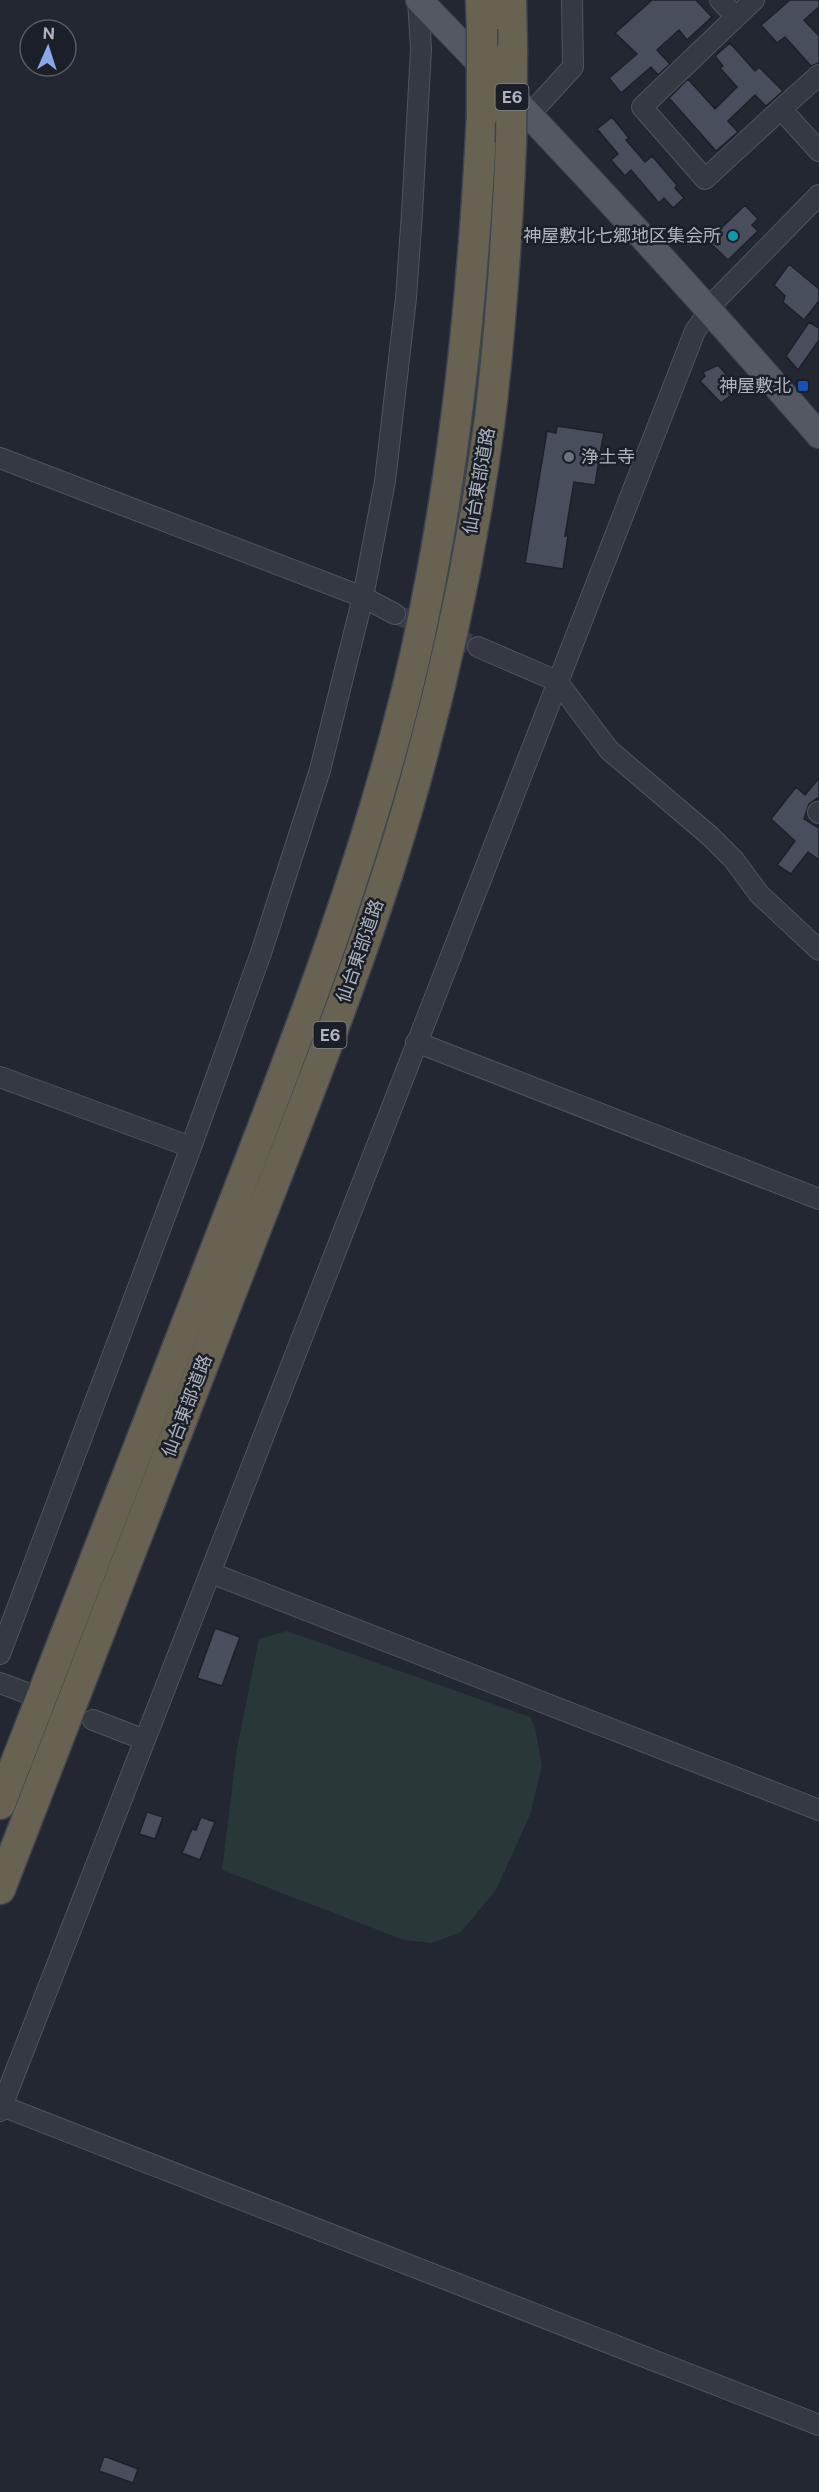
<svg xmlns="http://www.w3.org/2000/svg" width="819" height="2492" font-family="'Public Sans','Noto Sans JP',sans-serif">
<rect width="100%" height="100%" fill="#222732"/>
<path fill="#293739" d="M 287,1631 L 530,1717 L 535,1727 L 542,1766 L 530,1815 L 496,1890 L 461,1932 L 432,1943 L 404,1940 L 222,1870 L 237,1748 L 259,1639 Z"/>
<path fill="#484e5c" stroke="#1c202a" stroke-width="1.5" d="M 652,0 L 696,0 L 712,17 L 687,40 L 679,30 L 657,50 L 670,64 L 658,75 L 651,67 L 621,93 L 609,78 L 637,54 L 615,33 Z
M 790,0 L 819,0 L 819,7 L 804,20 L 819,36 L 819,63 L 811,66 L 785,37 L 777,43 L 761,25 Z
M 730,43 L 755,71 L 759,67 L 783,91 L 766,106 L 755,95 L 728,121 L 738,132 L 716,151 L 669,98 L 688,79 L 715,109 L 737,87 L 720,68 L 723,66 L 715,56 Z
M 612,117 L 629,138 L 626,140 L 645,162 L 652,156 L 677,185 L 675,188 L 684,198 L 673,208 L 664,198 L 659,203 L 631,170 L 625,176 L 611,160 L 618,154 L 597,129 Z
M 745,205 L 758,219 L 752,225 L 758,231 L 728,260 L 708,241 Z
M 789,264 L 819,289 L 819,301 L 804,320 L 783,302 L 785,296 L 774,285 Z
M 809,322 L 819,328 L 819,340 L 798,370 L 786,356 Z
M 718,365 L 739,389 L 721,403 L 700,381 L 705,376 L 703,372 Z
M 557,426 L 604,433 L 600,453 L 607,454 L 605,467 L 598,466 L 595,485 L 574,482 L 565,536 L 568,536 L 563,569 L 525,563 L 547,431 L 556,433 Z
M 819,778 L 819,797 L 809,804 L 804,819 L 819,828 L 819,860 L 808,852 L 791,874 L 777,865 L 795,841 L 771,819 L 796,787 L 805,795 Z
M 215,1628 L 240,1637 L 222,1686 L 197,1678 Z
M 147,1812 L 163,1817 L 155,1839 L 139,1834 Z
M 201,1817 L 215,1822 L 200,1860 L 182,1853 L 192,1829 L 196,1830 Z
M 104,2456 L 138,2469 L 133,2483 L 99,2471 Z"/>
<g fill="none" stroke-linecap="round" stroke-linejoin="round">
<path stroke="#373c47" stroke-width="20" stroke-dasharray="20 10" stroke-linecap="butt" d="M 395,614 L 478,647"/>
<defs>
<path id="minor" d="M 720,0 L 736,17 L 642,107 L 705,179 L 781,109 L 819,151
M 736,17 L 754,0
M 781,109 L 819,75
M 530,114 L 573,67 L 572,0
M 0,458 L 363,597 L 395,614
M 478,647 L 557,681 L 609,750 L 710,836 L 734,860 L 759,894 L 819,950
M 818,812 L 819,813
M 416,1042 L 819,1199
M 0,1077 L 191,1147
M 211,1573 L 819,1810
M 0,1654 L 191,1147 L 261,953 L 320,770 L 363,597 L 385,481 L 406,298 L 412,213 L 421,49 L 418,0
M 0,1683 L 24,1692
M 93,1720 L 145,1740
M 2,2106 L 819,2425
M 0,2111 L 695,331 L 719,297 L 819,195"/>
<path id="major" d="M 419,0 C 556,141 690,286 819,435"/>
<path id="highway" d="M 481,0 L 482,29
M 511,0 L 512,51
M 0,1804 C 74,1614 148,1424 222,1233 C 296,1043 371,852 416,652 C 455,476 473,296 482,115
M 0,1889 C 82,1678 164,1466 246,1254 C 309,1092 376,929 421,760 C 451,649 475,532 490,418 C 501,326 507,235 511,143"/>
</defs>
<use href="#minor" stroke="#4f545e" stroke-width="22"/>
<use href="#major" stroke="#3e424d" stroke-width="28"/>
<use href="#highway" stroke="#3f444e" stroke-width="33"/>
<use href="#minor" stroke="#353943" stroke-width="20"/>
<use href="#major" stroke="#535863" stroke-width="26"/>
<use href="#highway" stroke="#686253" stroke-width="30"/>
<defs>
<path id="highway-bridge" d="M 482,115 L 482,29
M 511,143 L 512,51"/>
</defs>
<use href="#highway-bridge" stroke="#3f444e" stroke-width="33" stroke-linecap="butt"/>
<use href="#highway-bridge" stroke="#686253" stroke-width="30"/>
</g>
<circle fill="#0f9aa8" stroke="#1a1f28" stroke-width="2" cx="733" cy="236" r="6"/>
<rect fill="#1a4fb4" stroke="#1a1f28" stroke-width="2" x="797" y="380" width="12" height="12" rx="3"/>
<circle fill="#6b7280" stroke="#1a1f28" stroke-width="2" cx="569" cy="457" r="6"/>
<g text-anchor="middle" stroke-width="5" stroke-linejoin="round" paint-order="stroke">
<g fill="#1a1f28" stroke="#828792" stroke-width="1.5">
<rect x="495.5" y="84" width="33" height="26" rx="4.5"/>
<rect x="313.5" y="1022" width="33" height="26" rx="4.5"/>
</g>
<g font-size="16" font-weight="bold" fill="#afb4c0">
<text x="512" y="103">E6</text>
<text x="330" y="1041">E6</text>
</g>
<g font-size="18" fill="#afb4c0" stroke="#1a1f28" text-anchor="end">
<text x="721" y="242">神屋敷北七郷地区集会所</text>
<text x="791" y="392">神屋敷北</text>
<text x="581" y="463" text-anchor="start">浄土寺</text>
</g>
<g font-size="18" fill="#afb4c0" stroke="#1a1f28">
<text transform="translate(479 481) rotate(-80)" y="6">仙台東部道路</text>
<text transform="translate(360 951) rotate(-71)" y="6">仙台東部道路</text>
<text transform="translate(187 1406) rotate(-69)" y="6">仙台東部道路</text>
</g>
</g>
<g transform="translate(48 48) rotate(3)"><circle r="28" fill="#1a1f28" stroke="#565b65" stroke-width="1.5"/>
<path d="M0-4.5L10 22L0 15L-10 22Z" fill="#8ca7e8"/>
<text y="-9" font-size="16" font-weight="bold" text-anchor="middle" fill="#afb4c0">N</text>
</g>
</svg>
